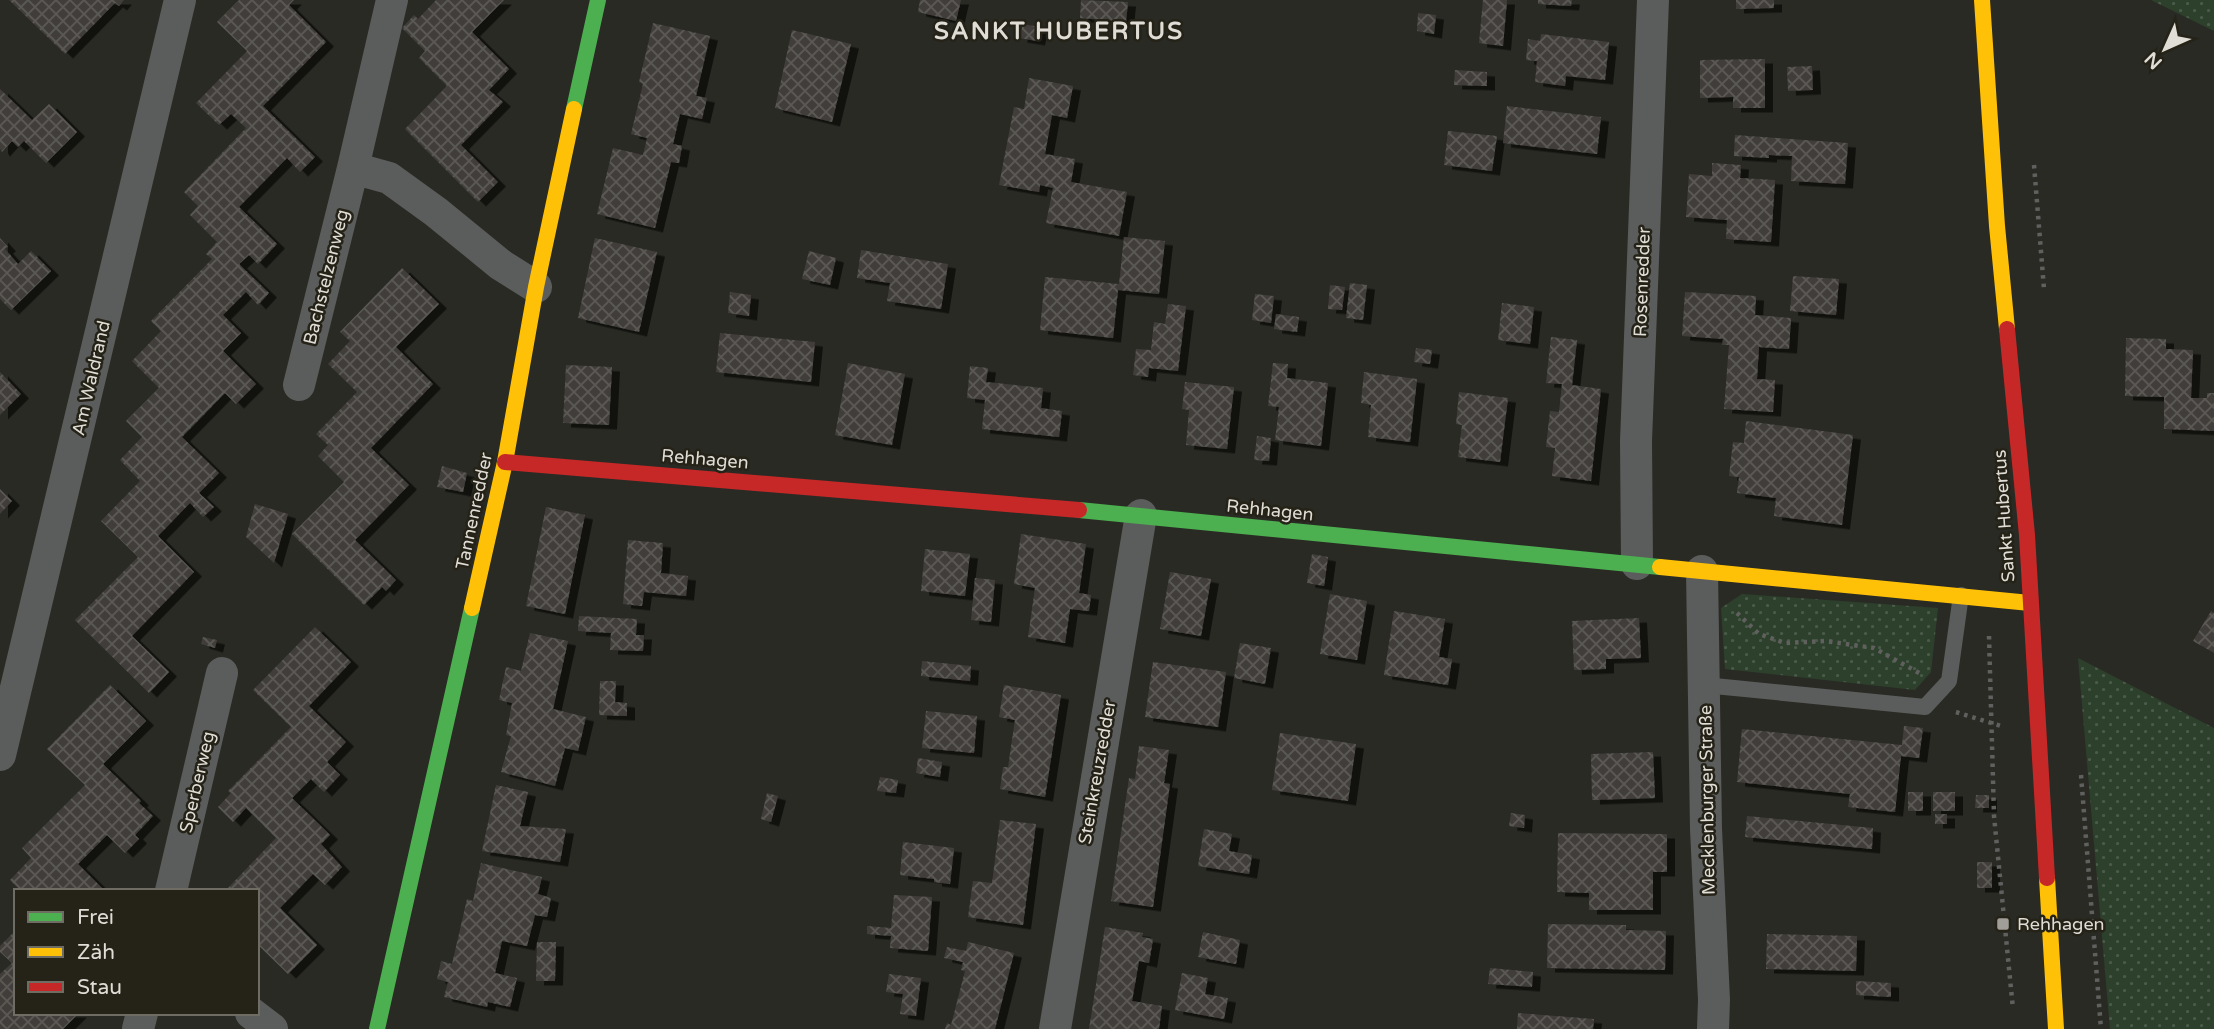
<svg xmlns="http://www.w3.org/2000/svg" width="2214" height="1029" font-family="'Varela Round',sans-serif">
<defs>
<pattern id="grass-dots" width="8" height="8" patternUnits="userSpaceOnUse" patternTransform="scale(1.75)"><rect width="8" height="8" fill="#2c402c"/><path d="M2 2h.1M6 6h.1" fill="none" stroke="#4a5b4a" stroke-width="1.8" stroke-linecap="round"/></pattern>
<pattern id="building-cross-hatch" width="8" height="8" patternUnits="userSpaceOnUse" patternTransform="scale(1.75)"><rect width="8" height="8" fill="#413e3a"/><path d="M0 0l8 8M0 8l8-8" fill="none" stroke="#5c5956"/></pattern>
<filter id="shadow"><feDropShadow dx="8" dy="4.5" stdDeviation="0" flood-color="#0009"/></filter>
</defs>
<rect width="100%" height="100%" fill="#2a2a24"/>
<path fill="url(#grass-dots)" d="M 2151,0 L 2214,0 L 2214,31 Z
M 1742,594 L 1938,608 L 1931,672 L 1915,690 L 1725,669 L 1721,608 Z
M 2078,658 L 2214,728 L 2214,1029 L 2110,1029 Z"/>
<path fill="url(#building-cross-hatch)" filter="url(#shadow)" d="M 9,0 L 124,0 L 119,6 L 115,3 L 65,54 Z
M 239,0 L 294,0 L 289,5 L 326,42 L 263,106 L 315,157 L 300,172 L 287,158 L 239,207 L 277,244 L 258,264 L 249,255 L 239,264 L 269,293 L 258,305 L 246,292 L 223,315 L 241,333 L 223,351 L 256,384 L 236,404 L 225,393 L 182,437 L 219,473 L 199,493 L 214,507 L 203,517 L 190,503 L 158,536 L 194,572 L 132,636 L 169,672 L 149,693 L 75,620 L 138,557 L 101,521 L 140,481 L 120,460 L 142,437 L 126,421 L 159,388 L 132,361 L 161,331 L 151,321 L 212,259 L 206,254 L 217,242 L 190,215 L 198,206 L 184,192 L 246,128 L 231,114 L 219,125 L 196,103 L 247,51 L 217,22 Z
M 436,0 L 504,0 L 472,32 L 509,69 L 489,90 L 503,102 L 461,145 L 498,182 L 478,202 L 405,129 L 447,86 L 419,58 L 425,51 L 402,28 L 414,15 L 418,19 Z
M 920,0 L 961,0 L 956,21 L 918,12 Z
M 1081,0 L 1128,2 L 1126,22 L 1080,18 Z
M 1483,0 L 1507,0 L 1503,46 L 1479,43 Z
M 1538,0 L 1572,0 L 1571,6 L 1538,4 Z
M 1736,0 L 1774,0 L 1774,8 L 1736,9 Z
M 1418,13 L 1436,15 L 1434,34 L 1417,31 Z
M 653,23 L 710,36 L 696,96 L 707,98 L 702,119 L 680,114 L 673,144 L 682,146 L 679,163 L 671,162 L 655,228 L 597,214 L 613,148 L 643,155 L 647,138 L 631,134 L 643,84 L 639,82 Z
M 1023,24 L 1040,27 L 1037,41 L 1019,38 Z
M 792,30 L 851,44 L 832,122 L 775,108 Z
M 1541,34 L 1609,42 L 1605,80 L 1566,76 L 1565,86 L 1535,82 L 1537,61 L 1526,60 L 1528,39 L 1540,41 Z
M 1765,59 L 1765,108 L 1733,108 L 1733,97 L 1700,98 L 1700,60 Z
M 1812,66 L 1813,90 L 1788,91 L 1787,67 Z
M 1455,70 L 1487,72 L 1487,86 L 1454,85 Z
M 1029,78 L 1073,86 L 1067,118 L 1052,115 L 1045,154 L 1075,159 L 1071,182 L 1127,192 L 1119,236 L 1046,223 L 1053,188 L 1040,185 L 1039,192 L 999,185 L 1014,107 L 1024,109 Z
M 0,89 L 32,120 L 49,104 L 77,132 L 46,163 L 24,141 L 18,147 L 12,141 L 2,152 L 0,149 Z
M 1507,106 L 1601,117 L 1597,154 L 1503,143 Z
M 1448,131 L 1497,136 L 1492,171 L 1444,165 Z
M 1735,135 L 1848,143 L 1845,184 L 1791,181 L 1792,156 L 1769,155 L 1769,158 L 1734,156 Z
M 1712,163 L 1741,165 L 1740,178 L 1775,180 L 1771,242 L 1726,239 L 1727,220 L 1686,217 L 1689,174 L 1712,176 Z
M 1124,237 L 1165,241 L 1159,294 L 1118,290 L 1113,338 L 1040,330 L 1045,277 L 1119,284 Z
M 0,238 L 8,247 L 5,249 L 18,264 L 31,251 L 51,271 L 11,310 L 0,299 Z
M 595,238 L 657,252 L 639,332 L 578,318 Z
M 861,250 L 948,264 L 941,309 L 887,301 L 890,283 L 857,278 Z
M 809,251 L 836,258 L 830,285 L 802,279 Z
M 402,268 L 439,304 L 396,347 L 433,384 L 371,448 L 409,485 L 355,540 L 396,580 L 386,591 L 382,587 L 364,605 L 292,534 L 344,482 L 318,456 L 328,445 L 316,434 L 357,392 L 328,364 L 350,341 L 340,332 Z
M 1793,276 L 1839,279 L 1836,315 L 1790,311 Z
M 1350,283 L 1367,285 L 1363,320 L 1346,318 Z
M 1330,285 L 1345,287 L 1342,310 L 1328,309 Z
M 730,292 L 751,295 L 749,316 L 728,313 Z
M 1685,292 L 1756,296 L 1755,315 L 1791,318 L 1789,349 L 1759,347 L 1757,379 L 1775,380 L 1773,412 L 1724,409 L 1729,345 L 1722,345 L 1723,339 L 1682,336 Z
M 1255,294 L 1274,296 L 1271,323 L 1252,320 Z
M 1502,303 L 1534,307 L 1530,344 L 1498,340 Z
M 1168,304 L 1186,306 L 1178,371 L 1149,368 L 1148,377 L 1133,375 L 1136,349 L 1151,350 L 1154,322 L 1165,324 Z
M 1276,314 L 1299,317 L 1297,332 L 1274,329 Z
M 720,333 L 815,342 L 811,382 L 716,372 Z
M 1551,337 L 1577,340 L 1572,385 L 1601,389 L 1591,481 L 1552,476 L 1555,448 L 1546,447 L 1550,411 L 1559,412 L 1562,384 L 1546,383 Z
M 2126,338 L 2166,339 L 2166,349 L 2193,350 L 2191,398 L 2207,398 L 2207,393 L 2214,393 L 2214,431 L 2164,429 L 2164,397 L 2125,396 Z
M 1416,348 L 1432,350 L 1430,364 L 1414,362 Z
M 848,363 L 905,374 L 892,445 L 835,435 Z
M 1273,363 L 1288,364 L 1287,378 L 1328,383 L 1321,446 L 1275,440 L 1279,407 L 1268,406 Z
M 566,365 L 612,367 L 609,425 L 563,423 Z
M 970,366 L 988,368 L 986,382 L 1043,388 L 1041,408 L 1062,411 L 1059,437 L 982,429 L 985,400 L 967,398 Z
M 0,372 L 21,394 L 0,415 Z
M 1364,372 L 1417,379 L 1410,442 L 1368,437 L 1371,405 L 1361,403 Z
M 1185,382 L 1234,387 L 1227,449 L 1186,445 L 1189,410 L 1182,409 Z
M 1459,392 L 1508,398 L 1500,462 L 1458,457 L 1462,425 L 1456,424 Z
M 1746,421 L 1853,435 L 1842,525 L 1774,516 L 1776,498 L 1737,493 L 1739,477 L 1729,476 L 1733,442 L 1744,443 Z
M 1257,436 L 1271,438 L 1269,461 L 1254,460 Z
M 442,466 L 467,473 L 463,492 L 437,487 Z
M 0,489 L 12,501 L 0,514 Z
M 255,504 L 288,514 L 274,563 L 246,537 Z
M 546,507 L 585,515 L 565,614 L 526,606 Z
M 1021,534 L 1086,544 L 1079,593 L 1091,595 L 1089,611 L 1070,609 L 1065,643 L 1028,637 L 1035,588 L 1014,584 Z
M 628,540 L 663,543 L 661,573 L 688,576 L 686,596 L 644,592 L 642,606 L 623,604 Z
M 925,549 L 970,554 L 965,596 L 921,591 Z
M 1312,554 L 1328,557 L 1324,586 L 1307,583 Z
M 1170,572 L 1211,579 L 1201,636 L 1160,629 Z
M 975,578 L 995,580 L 991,622 L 971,620 Z
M 1330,594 L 1367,601 L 1357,660 L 1320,654 Z
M 1394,611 L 1445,619 L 1439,657 L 1452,659 L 1448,685 L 1384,675 Z
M 2211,611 L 2214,613 L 2214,653 L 2193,641 Z
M 579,616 L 637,619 L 636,635 L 644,635 L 643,651 L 610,650 L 611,633 L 578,631 Z
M 1639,618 L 1641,658 L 1606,659 L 1606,669 L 1574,670 L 1572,621 Z
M 315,627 L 351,662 L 309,706 L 346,742 L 327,762 L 340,775 L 324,792 L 311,779 L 292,798 L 330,835 L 321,844 L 342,867 L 325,885 L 313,874 L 280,908 L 317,945 L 288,974 L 257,944 L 257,891 L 225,891 L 276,838 L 246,808 L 233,822 L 218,807 L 231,793 L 228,791 L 291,727 L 253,690 Z
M 530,633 L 568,641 L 553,709 L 586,717 L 578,751 L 565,748 L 555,786 L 501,772 L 511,736 L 506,735 L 512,703 L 499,700 L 506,667 L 521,671 Z
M 203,637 L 217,640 L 215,648 L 201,644 Z
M 1240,643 L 1271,648 L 1265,684 L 1234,678 Z
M 922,661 L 971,666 L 970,681 L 921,676 Z
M 1153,662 L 1226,672 L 1218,727 L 1145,717 Z
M 600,681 L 616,681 L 615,702 L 627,703 L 627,716 L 599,715 Z
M 110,685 L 146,721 L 103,764 L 141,801 L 139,803 L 153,816 L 135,835 L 139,839 L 125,853 L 107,835 L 78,864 L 105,891 L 21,891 L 10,880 L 31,858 L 22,848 L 85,785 L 47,749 Z
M 1004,685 L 1061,695 L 1045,797 L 1000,789 L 1003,767 L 1008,767 L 1015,720 L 999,717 Z
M 926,711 L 977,716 L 974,753 L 922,748 Z
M 1904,726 L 1923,728 L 1919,758 L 1901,756 L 1895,812 L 1848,807 L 1850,794 L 1737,782 L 1742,729 L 1902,745 Z
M 1280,733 L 1356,744 L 1348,801 L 1272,790 Z
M 1139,746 L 1169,750 L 1164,783 L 1170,784 L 1153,907 L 1111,901 L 1129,778 L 1135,779 Z
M 1653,752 L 1655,798 L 1592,800 L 1591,754 Z
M 918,758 L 942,762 L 940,777 L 916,773 Z
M 880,777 L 898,780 L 896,793 L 877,791 Z
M 496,785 L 528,792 L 520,826 L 566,829 L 560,862 L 482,851 Z
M 1908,792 L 1923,792 L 1923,811 L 1908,811 Z
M 1933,792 L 1955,792 L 1955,811 L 1933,811 Z
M 767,793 L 778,796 L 771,822 L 761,819 Z
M 1976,795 L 1989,795 L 1989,808 L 1975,808 Z
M 1511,813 L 1525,815 L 1524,828 L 1509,826 Z
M 1935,814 L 1947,814 L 1947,824 L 1935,824 Z
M 1747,816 L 1873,828 L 1872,849 L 1745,837 Z
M 1000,820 L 1036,824 L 1023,925 L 968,917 L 973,881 L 992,883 Z
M 1204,829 L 1232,834 L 1229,851 L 1252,855 L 1249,874 L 1198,866 Z
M 1558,833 L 1667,834 L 1667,872 L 1653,872 L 1653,910 L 1589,910 L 1589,893 L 1557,892 Z
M 903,842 L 954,848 L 950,884 L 934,882 L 934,879 L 900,875 Z
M 1977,862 L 1992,862 L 1992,888 L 1977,888 Z
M 481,863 L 542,877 L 538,894 L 551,898 L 547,917 L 535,915 L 527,946 L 502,941 L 495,973 L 517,978 L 510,1007 L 488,1002 L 487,1007 L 444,997 L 448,982 L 437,979 L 441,961 L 452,964 L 467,899 L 473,901 Z
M 894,895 L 932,897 L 928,951 L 890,948 L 891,936 L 867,934 L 867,926 L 891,928 Z
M 1548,924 L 1626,925 L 1626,930 L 1666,931 L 1665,970 L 1547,968 Z
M 1105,927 L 1143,933 L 1142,937 L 1153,939 L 1149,963 L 1139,961 L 1132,1001 L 1162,1006 L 1159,1029 L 1089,1029 Z
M 16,930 L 16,1013 L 79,1013 L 63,1029 L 0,1029 L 0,974 L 12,963 L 0,952 L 0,946 Z
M 1203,932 L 1240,940 L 1236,964 L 1198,957 Z
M 1767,934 L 1857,936 L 1856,971 L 1766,969 Z
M 537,942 L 556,942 L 555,981 L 536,981 Z
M 968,942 L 1014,953 L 995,1029 L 945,1029 L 947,1023 L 951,1025 L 965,971 L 961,970 L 963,962 L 944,958 L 947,947 L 966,951 Z
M 1490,968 L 1533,972 L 1532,987 L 1488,984 Z
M 1182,973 L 1208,978 L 1205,994 L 1228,998 L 1224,1019 L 1175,1010 Z
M 889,974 L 921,978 L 916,1016 L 900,1014 L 903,994 L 886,992 Z
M 1856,981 L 1891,983 L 1891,997 L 1856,995 Z
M 1518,1013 L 1594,1019 L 1593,1029 L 1517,1029 Z"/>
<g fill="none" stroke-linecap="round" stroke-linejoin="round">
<path stroke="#60605f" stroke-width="4.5" stroke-dasharray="3.5 5" stroke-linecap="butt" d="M 2034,165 L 2044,289
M 1737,613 L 1759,634 L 1785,643 L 1825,641 L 1874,648 L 1921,674
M 1989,636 L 1994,816 L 2013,1009
M 1956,712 L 2001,726
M 2081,775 L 2101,1029"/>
<path stroke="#5b5d5d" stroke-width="16" d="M 1704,685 L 1925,707 L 1949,681 L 1961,595"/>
<path stroke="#5b5d5d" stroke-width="32" d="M 353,168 L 392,0
M 299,385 L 353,168 L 389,178 L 436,212 L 501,265 L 536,287
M 1637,564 L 1636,441 L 1653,0
M 1702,571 L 1706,829 L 1714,1000 L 1713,1029
M 0,755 L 180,0
M 171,891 L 222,673
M 251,1013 L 272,1029
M 138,1029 L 142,1013
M 1055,1029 L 1141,515"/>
<path stroke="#4caf50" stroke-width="16" d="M 574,109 L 598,0
M 1079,510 L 1660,567
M 377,1029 L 472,608"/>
<path stroke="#ffc107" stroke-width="16" d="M 1982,0 L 1997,226 L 2007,329
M 1660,567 L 2030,603
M 472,608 L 505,462 L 536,287 L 574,109
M 2047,878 L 2056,1029"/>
<path stroke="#c62828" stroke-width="16" d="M 2007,329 L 2027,535 L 2047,878
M 505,462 L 1079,510"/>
</g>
<rect fill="#a09e98" stroke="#252217" stroke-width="2.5" x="1996" y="917" width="14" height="14" rx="3.5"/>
<g text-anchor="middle" stroke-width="5" stroke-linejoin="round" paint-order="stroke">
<g font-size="18" fill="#dfddd6" stroke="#252217">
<text transform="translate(326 277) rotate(-76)" y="6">Bachstelzenweg</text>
<text transform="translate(1642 282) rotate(-88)" y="6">Rosenredder</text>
<text transform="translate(91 378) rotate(-77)" y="6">Am Waldrand</text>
<text transform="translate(705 459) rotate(5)" y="6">Rehhagen</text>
<text transform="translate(1270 510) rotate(6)" y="6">Rehhagen</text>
<text transform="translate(474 511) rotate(-78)" y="6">Tannenredder</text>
<text transform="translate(2004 516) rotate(-94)" y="6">Sankt Hubertus</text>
<text transform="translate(1097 772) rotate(-80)" y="6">Steinkreuzredder</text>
<text transform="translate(197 782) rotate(-77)" y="6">Sperberweg</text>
<text transform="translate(1707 800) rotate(-91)" y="6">Mecklenburger Straße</text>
</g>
<g font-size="18" fill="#dfddd6" stroke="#252217" text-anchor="start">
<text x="2017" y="930">Rehhagen</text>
</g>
<g font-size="24" font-weight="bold" letter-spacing="2" fill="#dfddd6" stroke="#252217">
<text x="1059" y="39">SANKT HUBERTUS</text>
</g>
</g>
<rect x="14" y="889" width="245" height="126" fill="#252217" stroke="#6f6d63" stroke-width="2"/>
<rect x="28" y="912" width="35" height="10" fill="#4caf50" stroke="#6f6d63" stroke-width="2"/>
<text x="77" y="924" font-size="21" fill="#dfddd6">Frei</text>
<rect x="28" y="947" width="35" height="10" fill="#ffc107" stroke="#6f6d63" stroke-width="2"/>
<text x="77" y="959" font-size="21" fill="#dfddd6">Zäh</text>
<rect x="28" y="982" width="35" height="10" fill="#c62828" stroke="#6f6d63" stroke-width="2"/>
<text x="77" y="994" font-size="21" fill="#dfddd6">Stau</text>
<g transform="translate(2165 49) rotate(225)" stroke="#252217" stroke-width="5" paint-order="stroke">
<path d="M0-5L12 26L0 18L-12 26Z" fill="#dfddd6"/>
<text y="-10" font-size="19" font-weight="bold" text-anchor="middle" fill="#dfddd6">N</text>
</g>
</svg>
